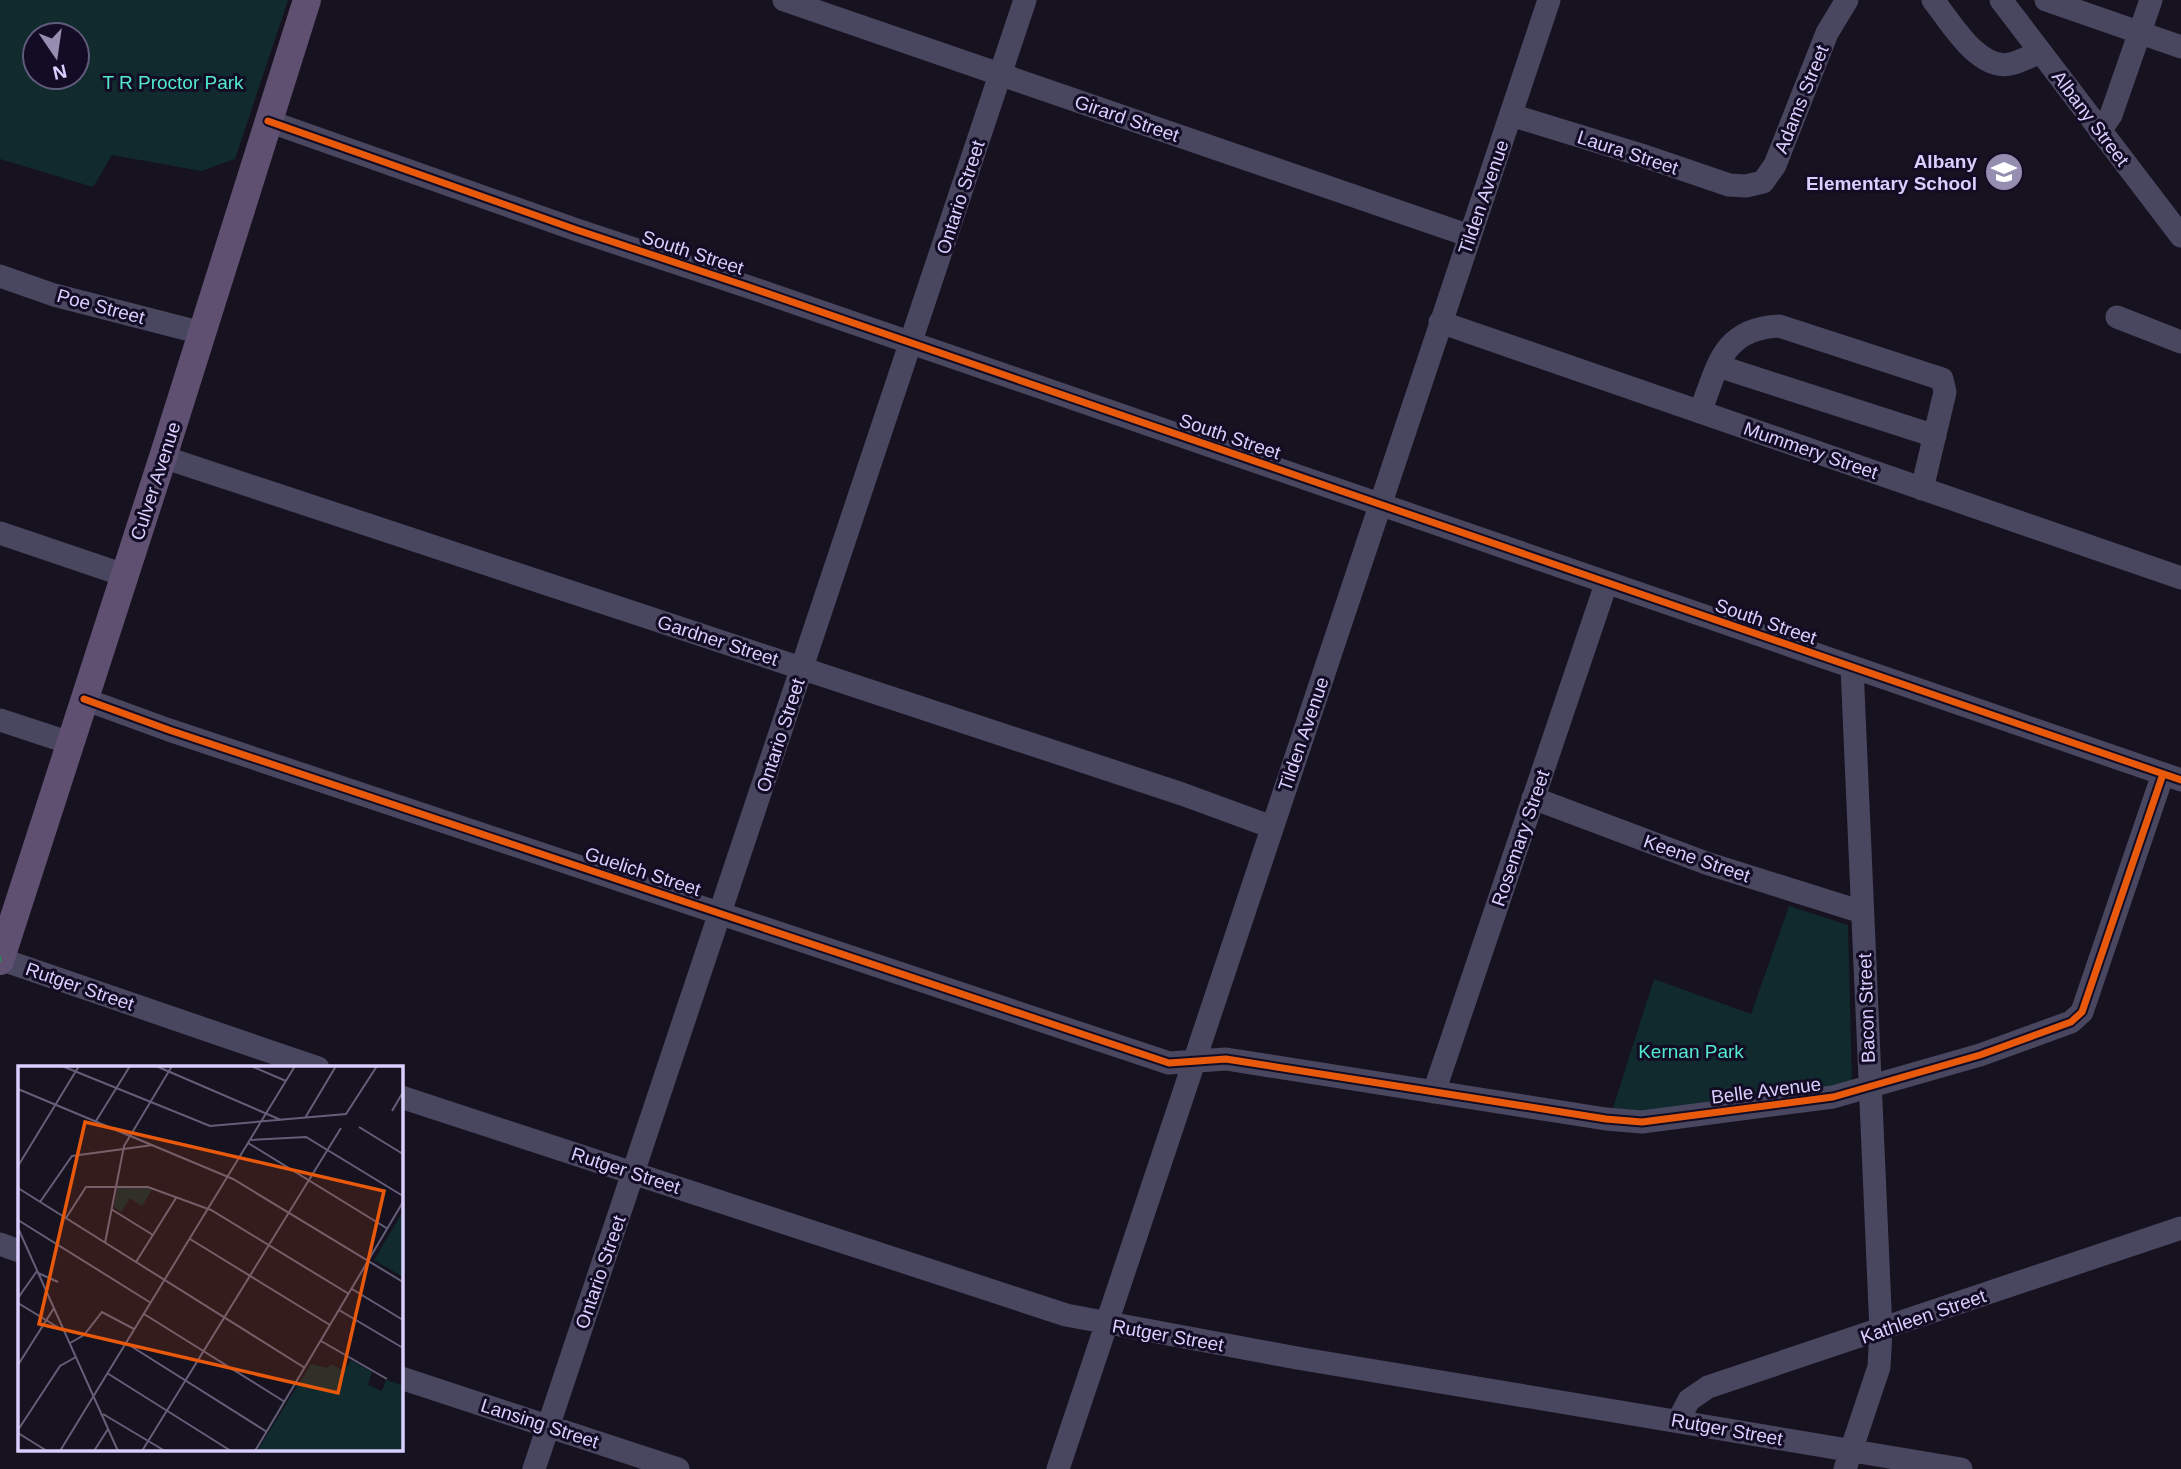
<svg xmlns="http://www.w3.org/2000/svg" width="2181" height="1469" font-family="Helvetica,sans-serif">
<rect width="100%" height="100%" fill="#16121f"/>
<path fill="#102a2e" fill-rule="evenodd" d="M 0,0 L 288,0 L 235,159 L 201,171 L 112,155 L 93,187 L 0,159 ZM 35,35 L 77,35 L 77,77 L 35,77 Z
M 1789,906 L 1848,925 L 1852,1085 L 1652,1112 L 1613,1108 L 1654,979 L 1751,1014 Z"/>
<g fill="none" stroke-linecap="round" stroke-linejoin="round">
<path stroke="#494660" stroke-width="23" d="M 784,0 L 1470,236
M 1933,0 C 1950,21 1978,71 2010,64 C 2020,62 2031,56 2040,52
M 2001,0 L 2181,236
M 2046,0 L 2181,47
M 1511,115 L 1641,155 L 1729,185 L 1746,186 L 1763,182 L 1775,165 L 1827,33 L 1847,0
M 268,121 L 577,230 L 746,286 L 2181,780
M 2100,131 L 2111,115 L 2151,0
M 0,276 L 54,295 L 202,333
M 2117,317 L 2181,342
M 1440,322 L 2181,578
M 1718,366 L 1935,436
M 1700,412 C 1718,367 1721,329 1779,326 L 1942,379 L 1945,392 L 1922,489
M 163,457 L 1182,794 L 1272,827
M 0,533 L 124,575
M 84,699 L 169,730 L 1169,1063 L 1226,1059 L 1606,1119 L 1642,1122 L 1833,1097 L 1980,1055 L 2071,1022 L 2082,1012 L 2163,774
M 0,720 L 70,743
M 1533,798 L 1706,863 L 1862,912
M 0,959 L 318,1068
M 1434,1092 L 1606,584
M 401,1097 L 1066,1315 L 1297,1358 L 1961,1469
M 0,1244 L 19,1251
M 401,1378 L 678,1469
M 1678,1421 L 1689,1400 L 1708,1387 L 2181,1228
M 534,1469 L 1025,0
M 1058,1469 L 1549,0
M 1845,1469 L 1879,1367 L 1881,1331 L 1852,667"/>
<path stroke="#5f5071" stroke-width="28" d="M 0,961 L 163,457 L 307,0"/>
<path stroke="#139951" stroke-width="5" stroke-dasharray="10 5" stroke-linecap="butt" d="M 0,959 L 1,959"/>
<defs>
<path id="cycleway" d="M 268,121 L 577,230 L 746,286 L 2181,780
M 84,699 L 169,730 L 1169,1063 L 1226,1059 L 1606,1119 L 1642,1122 L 1833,1097 L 1980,1055 L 2071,1022 L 2082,1012 L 2163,774"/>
</defs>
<use href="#cycleway" stroke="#130c25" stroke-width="11"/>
<use href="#cycleway" stroke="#e8590c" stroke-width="7"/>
</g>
<defs>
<symbol id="school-disc" viewBox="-11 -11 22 22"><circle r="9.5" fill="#958eb1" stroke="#130c25"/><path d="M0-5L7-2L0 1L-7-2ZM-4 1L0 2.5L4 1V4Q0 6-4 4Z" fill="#fff"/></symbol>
</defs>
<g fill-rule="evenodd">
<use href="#school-disc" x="1982" y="150" width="44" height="44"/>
</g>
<g text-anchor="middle" stroke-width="6" stroke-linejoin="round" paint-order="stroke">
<g font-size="19" fill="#52e9cf" stroke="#130c25">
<text x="173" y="89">T R Proctor Park</text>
<text x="1691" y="1058">Kernan Park</text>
</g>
<g font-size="19" fill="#d9d0ff" stroke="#130c25">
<text transform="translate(1801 99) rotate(-68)" y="7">Adams Street</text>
<text transform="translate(1127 118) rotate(19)" y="7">Girard Street</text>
<text transform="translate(2091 118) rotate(53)" y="7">Albany Street</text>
<text transform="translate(1628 152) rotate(18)" y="7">Laura Street</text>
<text transform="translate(960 197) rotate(-72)" y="7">Ontario Street</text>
<text transform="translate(1483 197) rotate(-71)" y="7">Tilden Avenue</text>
<text transform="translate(693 252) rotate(18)" y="7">South Street</text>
<text transform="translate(101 306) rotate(15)" y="7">Poe Street</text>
<text transform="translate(1230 436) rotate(19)" y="7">South Street</text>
<text transform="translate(1811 450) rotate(19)" y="7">Mummery Street</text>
<text transform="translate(155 481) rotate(-72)" y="7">Culver Avenue</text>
<text transform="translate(1766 621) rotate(19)" y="7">South Street</text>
<text transform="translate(718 640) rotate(18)" y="7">Gardner Street</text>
<text transform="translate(1303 734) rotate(-71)" y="7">Tilden Avenue</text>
<text transform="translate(780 735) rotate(-72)" y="7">Ontario Street</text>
<text transform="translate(1520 838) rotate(-71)" y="7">Rosemary Street</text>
<text transform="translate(1697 858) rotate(19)" y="7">Keene Street</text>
<text transform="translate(643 871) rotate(18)" y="7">Guelich Street</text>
<text transform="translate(80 986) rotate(19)" y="7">Rutger Street</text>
<text transform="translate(1866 1008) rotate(-92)" y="7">Bacon Street</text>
<text transform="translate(1766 1090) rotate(-7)" y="7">Belle Avenue</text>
<text transform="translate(626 1170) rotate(18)" y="7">Rutger Street</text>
<text transform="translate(600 1272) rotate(-71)" y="7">Ontario Street</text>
<text transform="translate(1923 1316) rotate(-19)" y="7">Kathleen Street</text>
<text transform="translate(1168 1335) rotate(10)" y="7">Rutger Street</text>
<text transform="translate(540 1423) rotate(18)" y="7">Lansing Street</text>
<text transform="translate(1727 1429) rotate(10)" y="7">Rutger Street</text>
</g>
<g font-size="19" font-weight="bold" fill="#d9d0ff" stroke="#130c25" text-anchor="end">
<text x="1977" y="168">Albany<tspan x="1977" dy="22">Elementary School</tspan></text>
</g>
</g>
<g transform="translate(18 1066)">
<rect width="385" height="385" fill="#16121f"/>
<path d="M 100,119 L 129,122 L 134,124 L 124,140 L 112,132 L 103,146 L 96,141 ZM 385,145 L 385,211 L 356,194 ZM 333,294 L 354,306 L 350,319 L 364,325 L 368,314 L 385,319 L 385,385 L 239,385 L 293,298 L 309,302 L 313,298 L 326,305 Z" fill="#102a2e"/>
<path fill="none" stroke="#645e79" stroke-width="2" d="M 44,0 L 192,60 L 328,48 L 359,0M 138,0 L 263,54M 233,0 L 268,15M 0,23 L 215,113 L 385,216M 374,45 L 385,26M 287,52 L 318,0M 78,55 L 112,0M 341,61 L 385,88M 233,74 L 288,71 L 385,130M 230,77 L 370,163M 0,100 L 61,0M 0,122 L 287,302M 22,136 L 54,90 L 135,79M 93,143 L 135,169M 48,152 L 68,121 L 130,121 L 193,144 L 331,228M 0,154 L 133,237M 0,162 L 100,385M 172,173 L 312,259M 87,177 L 106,80 L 154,0M 118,196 L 158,132M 20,207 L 40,216M 334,223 L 385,254M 0,232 L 19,205M 0,237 L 46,265M 321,244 L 385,282M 126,248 L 267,336M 303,275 L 369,313M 52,277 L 66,269 L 84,246 L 116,263M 108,277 L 249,366M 0,299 L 36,242M 89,307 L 213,385M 85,348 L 147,385M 0,364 L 42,300 L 58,291M 0,367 L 29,385M 42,385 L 277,0M 76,385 L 90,363M 124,385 L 323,62M 237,385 L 385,136"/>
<path fill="#e8590c" fill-opacity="0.15" stroke="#e8590c" stroke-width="3.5" d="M 67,56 L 366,125 L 320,327 L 21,258 Z"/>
<rect width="385" height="385" fill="none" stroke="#d9d0ff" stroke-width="3.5"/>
</g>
<g transform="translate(56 56) rotate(167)"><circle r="33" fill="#130c25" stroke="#625a7c" stroke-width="2"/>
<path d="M0-5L12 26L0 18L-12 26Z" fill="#958eb1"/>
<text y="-10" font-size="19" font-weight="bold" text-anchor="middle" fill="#d9d0ff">N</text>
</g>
</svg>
